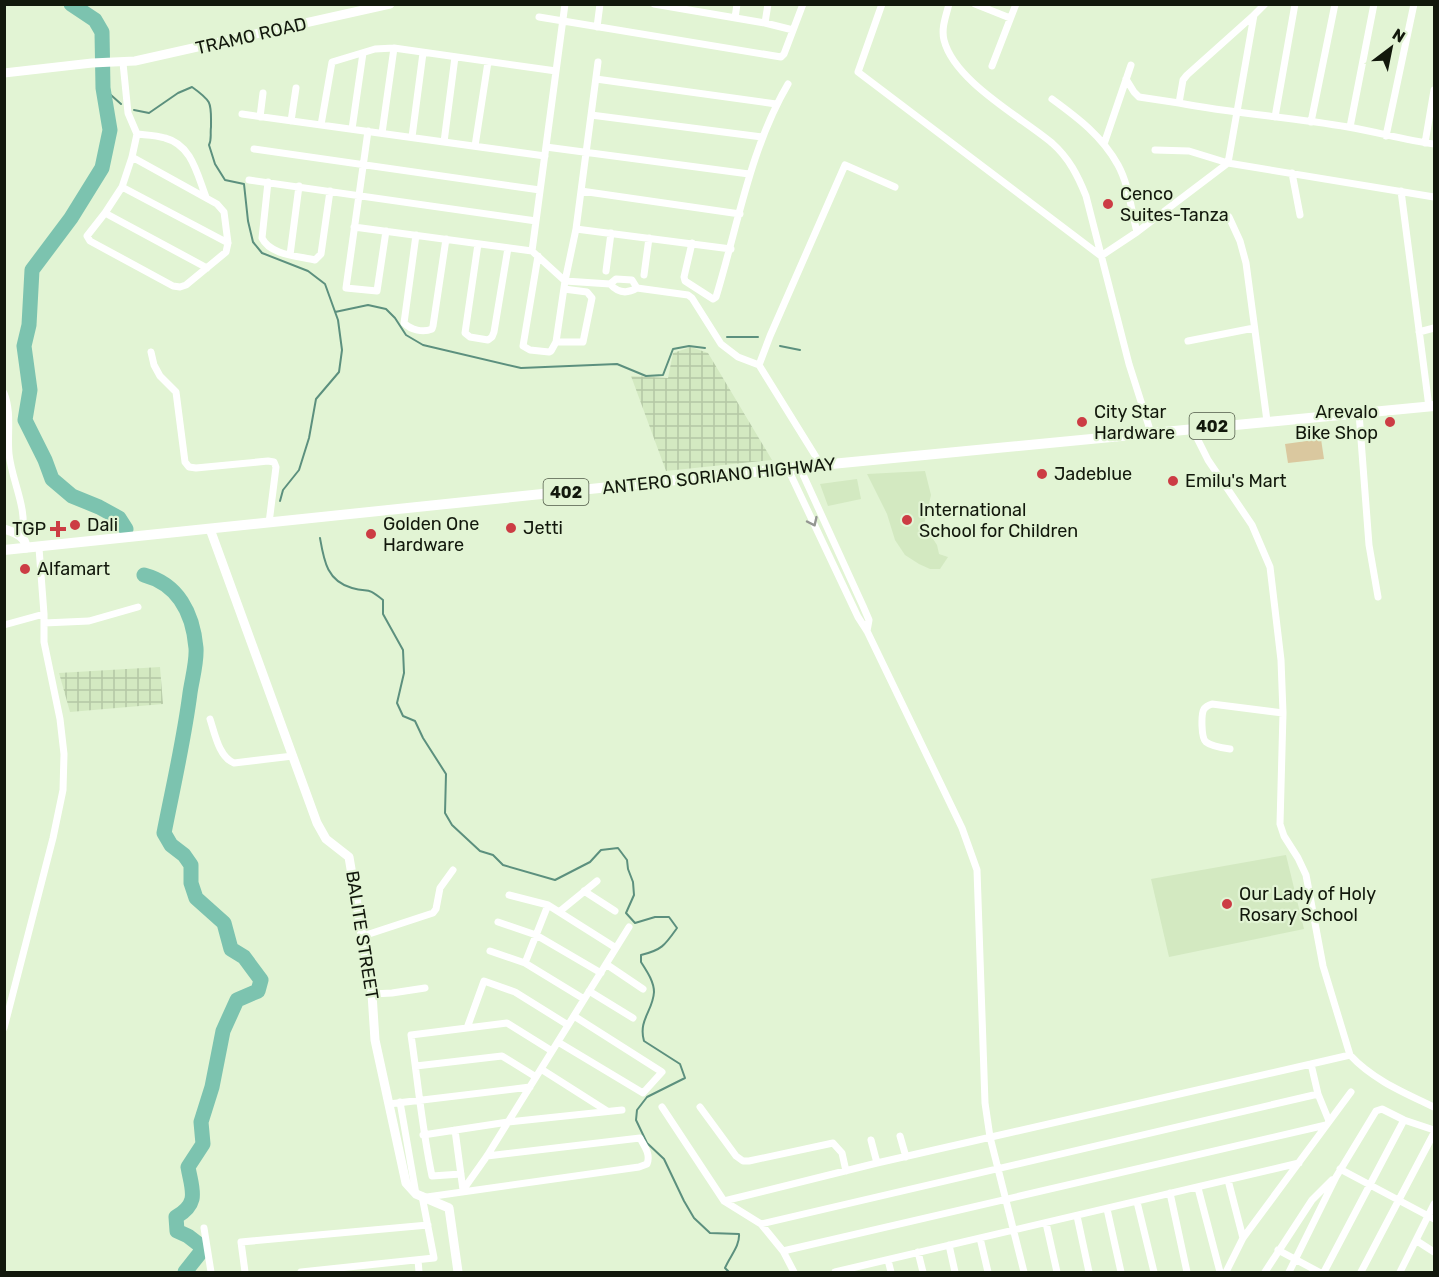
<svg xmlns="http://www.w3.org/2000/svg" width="1439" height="1277" font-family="Rubik,sans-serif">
<defs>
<pattern id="industrial-grid" width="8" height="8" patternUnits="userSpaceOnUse" patternTransform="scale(1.5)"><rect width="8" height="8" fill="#d3e9c1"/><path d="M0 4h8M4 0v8" fill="none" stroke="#b4c7a5"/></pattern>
</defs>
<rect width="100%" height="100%" fill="#e2f4d4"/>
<path fill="#d3e9c1" d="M 925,471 L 931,495 L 924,525 L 937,545 L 939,554 L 948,557 L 940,569 L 930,569 L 919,564 L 905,555 L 895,540 L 887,514 L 867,474 Z
M 857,479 L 861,499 L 828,506 L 820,484 Z
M 1286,855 L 1304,929 L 1169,957 L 1151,879 Z"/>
<path fill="url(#industrial-grid)" d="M 691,347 L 708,353 L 772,460 L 666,471 L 631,376 L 668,378 L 673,353 Z
M 160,667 L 163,704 L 70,712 L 59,673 Z"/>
<path fill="#dac89f" d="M 1321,439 L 1324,459 L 1288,463 L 1285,444 Z"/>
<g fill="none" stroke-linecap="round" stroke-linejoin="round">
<path stroke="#5c907e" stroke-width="2" d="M 103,88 L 121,104
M 134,110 L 149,113 L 178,93 L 192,87 C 213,102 211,103 211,127 C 210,134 212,139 209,145 L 215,164 L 225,180 L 244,184 L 248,221 L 253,242 L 262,253 L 308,271 L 325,284 L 338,320 L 342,350 L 339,372 L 316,399 L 309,438 L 299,470 L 283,490 L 280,501
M 335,312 L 368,305 L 386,309 L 395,318 L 406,335 L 423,345 L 521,368 L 617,364 L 646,376 L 663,375 L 673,349 L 689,346 L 705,348
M 727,337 L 758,337
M 780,346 L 800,350
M 320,538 C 324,561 327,581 352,588 C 370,593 366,586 383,600 L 383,614 L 403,650 L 404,673 L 397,703 L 403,716 L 415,721 L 423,738 L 446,774 L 445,813 L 452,825 L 480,851 L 493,855 L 503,865 L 555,880 L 590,862 L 601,850 L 618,848 L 627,860 L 628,869 L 633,882 L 634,895 L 626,913 L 635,923 L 655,917 L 669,917 L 677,928 C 665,945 662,950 641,955 L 641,962 C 646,970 654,981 654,992 C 653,1011 638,1020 644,1041 L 680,1064 L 685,1078 L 647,1097 L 637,1110 L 636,1120 L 647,1143 L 664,1159 L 684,1201 L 694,1218 L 710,1233 L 739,1234 C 740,1246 730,1256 725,1268 L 729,1272"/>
<path stroke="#7cc3af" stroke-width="15" d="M 71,4 L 95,20 L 102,32 L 103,88 L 110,130 L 102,168 L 71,218 L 32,270 L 29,325 L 24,346 L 30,390 L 25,420 L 45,460 L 52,479 L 72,496 L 99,507 L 119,518 L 126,529
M 144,575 C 178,584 193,613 196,648 C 197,662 192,679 190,693 C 184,740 173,787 164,833 L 171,845 L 184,855 L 191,865 L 191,883 L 196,898 L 224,923 L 231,949 L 244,957 L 261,980 L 258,991 L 237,1000 L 223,1031 L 212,1087 L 201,1122 L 203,1144 L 188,1167 C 192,1190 200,1203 176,1217 L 177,1231 L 188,1236 L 201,1246 L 200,1253 L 185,1272"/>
<path stroke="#fff" stroke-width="7" d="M 565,4 L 532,251 L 565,281 L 610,284 L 616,279 L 632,280 L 637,288 L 688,295 L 692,298 L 721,344 L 738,357 L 759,365
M 654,4 L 765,23 L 793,30
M 882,4 L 858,72 L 1101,256 L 1137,232 L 1228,163
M 949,4 C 946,16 941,28 944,40 C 954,81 1021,117 1052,143 C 1069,158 1078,176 1086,196 L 1129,364 L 1151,433
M 975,4 L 1010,18
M 1265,4 L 1254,15 L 1228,163 L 1434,197
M 1254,15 L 1187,75 L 1183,80 L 1179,103 C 1235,114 1292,117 1348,127 C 1377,132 1405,140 1434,144
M 539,17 L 781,57 L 784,54 L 803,4
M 735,18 L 737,4
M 765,23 L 768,4
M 597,27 L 600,4
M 123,63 L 128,113 L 137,134 L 132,157 L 122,187 L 105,213 L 87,236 L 90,241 L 173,286 L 180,287 L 186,285 L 226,252 L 228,243 L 224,212 L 217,204 L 132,157
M 992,66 L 1016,4
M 596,79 L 776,104
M 1126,79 L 1134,92 L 1139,97 L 1179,103
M 1052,99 C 1078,118 1102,136 1118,165 C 1129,185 1131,210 1137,232
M 242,114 L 545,156
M 591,115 L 762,137
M 260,117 L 263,93
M 1275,117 L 1295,4
M 291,121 L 296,88
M 1311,122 L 1335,4
M 321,125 L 332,62 L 375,49 L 394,48 L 556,71
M 1350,127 L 1374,4
M 352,129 L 363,53
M 368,131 L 346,288 L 377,291 L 386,231
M 382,133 L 394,48
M 137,134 C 146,135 156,135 165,138 C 192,145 197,174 206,197
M 1386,136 L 1414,4
M 412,137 L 423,53
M 444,142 L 455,57
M 1425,143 L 1434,90
M 1104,144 L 1131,65
M 475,146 L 488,62
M 546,147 L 749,174
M 254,149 L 540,190
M 1155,150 L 1189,151 L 1228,163
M 1292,173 L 1300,215
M 249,180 L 536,221
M 268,182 L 262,238 C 270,255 298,256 315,260 L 321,254 L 330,191
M 122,187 L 228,243
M 581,191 L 740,214
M 1401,191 L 1429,407
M 105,213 L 207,268
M 1229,217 L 1240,241 L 1246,263 L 1267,421
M 354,227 L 532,251
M 576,229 L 731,249
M 416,235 L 404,323 C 411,330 423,333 432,329 L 433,326 L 446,239
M 692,243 L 684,277 L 685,281 L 713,299 L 716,297 C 738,225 750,149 788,84
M 478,244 L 465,333 L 470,337 L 488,340 L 492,337 L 494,332 L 508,248
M 290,255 L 299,186
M 538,256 L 523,346 L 530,350 L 549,352 L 551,351 L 556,342 L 565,281 L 576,229 L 598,62
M 606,271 L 611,233
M 644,275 L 649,238
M 610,284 C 618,293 627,294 637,288
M 1419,332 L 1434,328
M 1188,341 L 1254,328
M 556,342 L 583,342 L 592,298 L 587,292 L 564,289
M 151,352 L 154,365 L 160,376 L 176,392 L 185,462 L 189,467 L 196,468 L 268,461 L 274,462 L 276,467 L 269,523
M 4,393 C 12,412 7,434 9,454 C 12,482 28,508 22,537
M 1359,413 L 1369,545 L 1378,597
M 1192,428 L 1208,460 L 1252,525 L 1270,567 L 1281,660 L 1283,713 L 1280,824 L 1284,836 L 1298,858 L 1306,875 L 1323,966 L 1350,1055 C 1373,1080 1405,1093 1434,1107
M 821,465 L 759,365 L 770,336 L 845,165 L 895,187
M 800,468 L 863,606 L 869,620 L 867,631
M 788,469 L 858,617 L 867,631 L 962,828 L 977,870 L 985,1103 L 990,1137 L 1024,1272
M 44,623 L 89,621 L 138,607
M 4,625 L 44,614
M 210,719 C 215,734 219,757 234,763 L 293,756
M 1230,749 C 1223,748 1211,746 1206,742 C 1201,738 1201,714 1204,709 C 1206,706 1209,705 1212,704 L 1283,713
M 584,891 L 615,911
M 509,895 L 548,905 L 616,948
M 559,912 L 597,881
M 498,922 L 536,935 L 601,973
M 363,936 L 433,913 L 436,909 L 440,888 L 453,870
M 490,951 L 525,963 L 584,999
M 525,963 L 548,905
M 606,964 L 643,989
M 589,991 L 633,1018
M 372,994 L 392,993 L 425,988
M 4,1028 L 53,838 L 63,790 L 64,754 L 60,719 L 44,642 L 44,614 L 39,548
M 467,1028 L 484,981 L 515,992 L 568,1025
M 558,1042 L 643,1093 L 662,1072 L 574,1016
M 1311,1064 L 1350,1055
M 416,1066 L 502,1056 L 536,1077
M 541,1069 L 607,1111
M 400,1102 L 416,1194
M 389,1104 L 530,1087
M 662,1107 L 724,1201 L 761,1224 L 783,1251 L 794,1272
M 700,1107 L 736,1156 L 743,1161 L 749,1161 L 833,1143 L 842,1153 L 846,1171
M 455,1130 L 463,1190
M 423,1135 L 508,1122 L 622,1110
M 900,1136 L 906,1157
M 871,1140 L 877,1163
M 1340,1169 L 1434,1219
M 461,1174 L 432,1176 C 422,1129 418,1082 411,1035 L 507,1023 L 552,1051
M 1228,1180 L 1243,1238
M 1198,1188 L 1220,1272
M 463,1190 L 487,1156 L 629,927
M 1170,1193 L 1187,1272
M 427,1197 L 639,1167 L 647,1164 C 651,1154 644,1146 640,1138 L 487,1156
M 724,1201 L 877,1163 L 1311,1064 L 1318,1094 L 1329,1121
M 1137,1202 L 1154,1272
M 1107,1209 L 1121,1272
M 1077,1216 L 1089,1272
M 1046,1223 L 1057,1272
M 761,1224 L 1318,1094
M 204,1228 L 211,1272
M 980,1238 L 988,1272
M 1417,1241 L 1434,1252
M 949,1245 L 955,1272
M 1278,1250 L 1319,1272
M 783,1251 L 1326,1125
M 918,1252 L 923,1272
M 418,1260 L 419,1272
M 888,1260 L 891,1272
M 245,1272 L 241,1242 L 428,1225
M 301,1272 L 434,1258 L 422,1196
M 835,1272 L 1299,1163
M 1226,1272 L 1243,1238 L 1351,1092
M 1265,1272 L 1312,1200 L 1332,1180
M 1289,1272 L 1336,1177 L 1376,1111 L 1382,1109 L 1404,1120 L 1434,1130
M 1324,1272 L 1404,1120
M 1361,1272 L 1434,1133
M 1400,1272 L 1434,1204"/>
<path stroke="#fff" stroke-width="9" d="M 4,73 L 92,63 L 135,61 L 390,4
M 4,529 C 15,533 26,536 26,548
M 210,529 L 317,823 L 326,839 L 349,857 L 372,994 L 375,1040 L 406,1183 L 416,1194 L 449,1208 L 458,1272"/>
<path stroke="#fff" stroke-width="10" d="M 4,550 L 821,465 L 1434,406"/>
</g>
<defs><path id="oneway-chevron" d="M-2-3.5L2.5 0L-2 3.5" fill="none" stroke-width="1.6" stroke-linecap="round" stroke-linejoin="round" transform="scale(1.5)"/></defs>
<use stroke="#949792" href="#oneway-chevron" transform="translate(813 522) rotate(65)"/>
<g fill="#cc3c44" stroke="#e2f4d4" stroke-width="2">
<circle cx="1108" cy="204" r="6"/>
<circle cx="1082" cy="422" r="6"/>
<circle cx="1390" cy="422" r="6"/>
<circle cx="1042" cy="474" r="6"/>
<circle cx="1173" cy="481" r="6"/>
<circle cx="907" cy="520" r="6"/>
<circle cx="75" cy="525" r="6"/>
<circle cx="511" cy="528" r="6"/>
<path d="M55 520h6v6h6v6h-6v6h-6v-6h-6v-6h6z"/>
<circle cx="371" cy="534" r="6"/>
<circle cx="25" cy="569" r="6"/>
<circle cx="1227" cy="904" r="6"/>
</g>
<g text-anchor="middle" stroke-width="4.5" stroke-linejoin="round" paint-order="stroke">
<g fill="#e2f4d4" stroke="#505a48" stroke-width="1.5">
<rect x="1189.5" y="413" width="45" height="26" rx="4.5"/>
<rect x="543.5" y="479" width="45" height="26" rx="4.5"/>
</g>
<g font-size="16" font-weight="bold" fill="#12180c">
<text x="1212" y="432">402</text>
<text x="566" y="498">402</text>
</g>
<g font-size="18" fill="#12180c" stroke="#e2f4d4">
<text transform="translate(251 36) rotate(-13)" y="6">TRAMO ROAD</text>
<text transform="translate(719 476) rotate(-6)" y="6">ANTERO SORIANO HIGHWAY</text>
<text transform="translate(362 935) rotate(81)" y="6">BALITE STREET</text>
</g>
<g font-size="18" fill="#12180c" stroke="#e2f4d4" text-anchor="start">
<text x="1120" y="200">Cenco<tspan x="1120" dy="21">Suites-Tanza</tspan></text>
<text x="1094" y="418">City Star<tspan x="1094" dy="21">Hardware</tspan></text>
<text x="1378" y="418" text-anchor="end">Arevalo<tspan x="1378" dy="21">Bike Shop</tspan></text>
<text x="1054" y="480">Jadeblue</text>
<text x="1185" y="487">Emilu's Mart</text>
<text x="919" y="516">International<tspan x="919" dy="21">School for Children</tspan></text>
<text x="383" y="530">Golden One<tspan x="383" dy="21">Hardware</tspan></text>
<text x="87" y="531">Dali</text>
<text x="523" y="534">Jetti</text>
<text x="46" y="535" text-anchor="end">TGP</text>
<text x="37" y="575">Alfamart</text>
<text x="1239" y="900">Our Lady of Holy<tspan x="1239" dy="21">Rosary School</tspan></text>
</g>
</g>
<rect width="1439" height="1277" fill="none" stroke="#12180c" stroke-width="12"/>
<g transform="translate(1391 48) rotate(32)" stroke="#e2f4d4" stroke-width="4.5" paint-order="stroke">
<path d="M0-4.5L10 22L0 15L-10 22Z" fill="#12180c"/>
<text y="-9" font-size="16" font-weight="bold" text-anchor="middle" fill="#12180c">N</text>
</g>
</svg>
